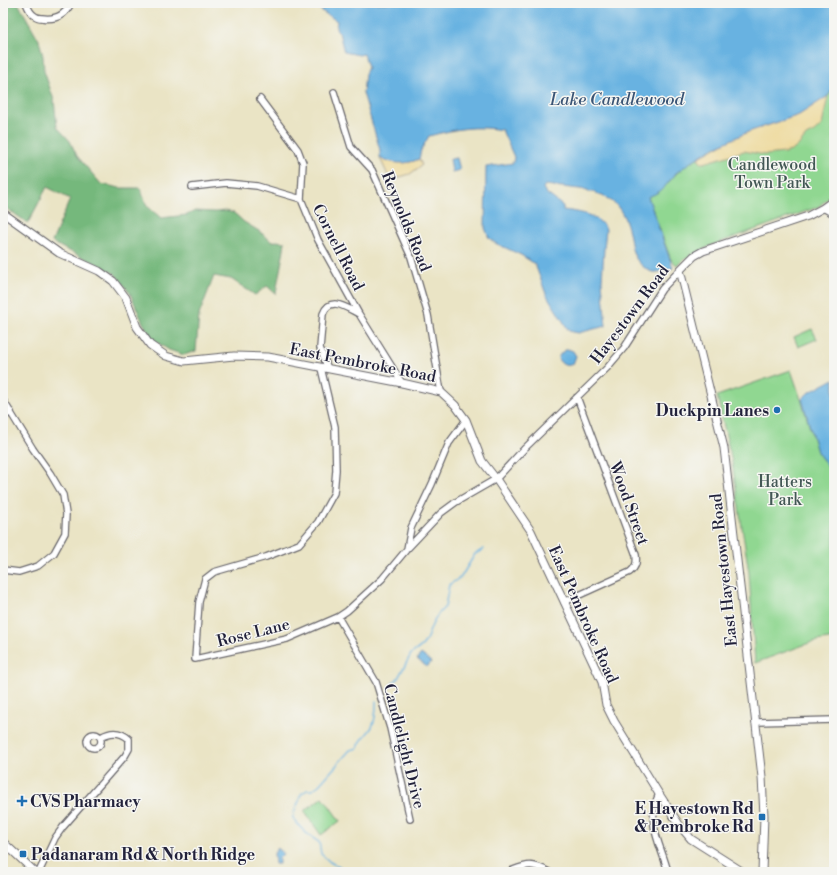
<svg xmlns="http://www.w3.org/2000/svg" width="837" height="875" font-family="'Libre Bodoni',serif">
<rect width="100%" height="100%" fill="#f6f6f2"/>
<filter id="ink" filterUnits="userSpaceOnUse"><feTurbulence type="fractalNoise" baseFrequency=".025" numOctaves="2"/><feDisplacementMap in="SourceGraphic" scale="8" xChannelSelector="R" yChannelSelector="G"/><feConvolveMatrix kernelMatrix="1 2 1 2 8 2 1 2 1" color-interpolation-filters="sRGB"/></filter>
<filter id="wash" filterUnits="userSpaceOnUse"><feTurbulence type="fractalNoise" baseFrequency=".012" numOctaves="4" result="noise"/><feDisplacementMap in="SourceGraphic" scale="16" xChannelSelector="R" yChannelSelector="G"/><feGaussianBlur stdDeviation="0.9" result="paint"/><feColorMatrix in="noise" values="0 0 0 0 0 0 0 0 0 0 0 0 0 0 0 0 0 1.4 0 .05"/><feComposite in="paint" operator="in"/></filter>
<g filter="url(#wash)">
<rect width="100%" height="100%" fill="#eae4c5"/>
<path fill="#90d791" stroke="#597c66" d="M 834,87 L 834,190 C 830,197 824,202 818,207 L 715,244 L 691,255 L 677,265 L 671,260 L 648,197 C 661,192 667,184 676,174 C 685,165 697,158 708,151 C 728,139 749,133 770,124 C 790,115 809,105 828,96 Z
M 812,329 L 817,339 L 798,347 L 794,337 Z
M 791,370 L 803,405 L 817,452 L 834,475 L 834,638 L 812,642 L 755,663 L 749,573 L 732,462 L 717,396 Z
M 323,797 L 340,821 L 321,835 L 304,811 Z"/>
<path fill="#74b87b" stroke="#4b6d5b" d="M 3,3 L 18,3 L 39,40 L 43,56 L 44,71 L 54,100 L 57,127 L 70,141 L 77,156 L 101,184 L 120,188 L 140,188 L 147,206 L 161,218 L 187,215 L 195,211 L 215,212 L 225,211 L 234,213 L 244,222 L 259,231 L 272,242 L 276,241 L 285,242 C 283,260 278,276 276,294 L 267,286 L 255,295 L 231,279 L 214,276 L 199,315 L 196,351 L 184,355 L 169,350 L 153,340 L 143,323 L 130,293 L 115,274 L 101,266 L 63,248 L 52,242 L 70,199 L 47,187 L 28,223 L 3,206 Z"/>
<path fill="#eeda9e" stroke="#887e6c" d="M 828,96 L 822,125 L 814,132 L 806,136 L 797,147 L 791,151 L 784,153 L 765,155 L 744,151 L 704,163 L 701,163 L 698,158 L 728,141 L 748,132 L 799,115 Z
M 380,158 C 392,163 407,165 419,159 L 422,165 L 410,174 L 390,180 Z"/>
<path fill="#68b2e1" stroke="#456a8e" d="M 313,3 L 834,3 L 834,87 L 828,96 L 799,115 L 748,132 L 711,149 L 695,159 L 676,173 L 663,189 L 655,194 L 648,197 L 673,268 C 667,270 658,273 652,272 C 644,269 635,260 633,252 C 631,247 631,242 630,237 C 628,226 624,214 617,206 C 611,199 600,195 593,192 L 588,192 L 588,190 L 545,185 L 543,188 L 546,193 L 563,206 L 563,210 C 579,212 597,214 606,229 L 604,249 L 602,281 L 606,326 L 578,333 L 569,331 L 546,294 L 535,264 L 521,255 L 495,243 L 489,238 L 485,228 L 486,167 L 513,163 L 514,157 L 502,130 C 474,125 456,129 429,136 L 421,150 L 419,159 C 406,165 393,164 380,158 L 380,150 L 363,93 L 365,74 L 368,67 L 364,54 L 359,55 L 344,52 L 339,32 L 336,29 L 337,21 L 323,12 Z
M 457,158 L 460,170 L 452,172 L 450,159 Z
M 568,349 L 573,351 L 576,356 L 573,364 C 566,367 562,365 558,359 C 559,354 563,351 568,349 Z
M 834,379 L 834,475 L 817,452 L 802,399 L 808,393 Z
M 421,654 L 431,662 L 427,667 L 417,659 Z
M 278,848 L 283,854 L 279,858 L 279,864 L 275,864 L 274,853 Z"/>
<g fill="none" stroke-linecap="round" stroke-linejoin="round">
<path stroke="#68b2e1" stroke-width="1.5" d="M 389,688 C 391,684 395,682 398,678 C 400,674 410,657 411,654 C 415,651 422,647 425,642 C 432,628 432,618 445,607 L 449,585 L 461,577 L 475,554 L 484,549
M 348,872 L 330,862 L 321,854 L 319,842 C 313,838 306,834 301,828 C 298,825 296,821 293,818 C 293,810 300,803 301,794 L 307,790 L 312,790 L 319,785 L 350,750 L 358,748 C 361,738 367,735 372,727 C 376,720 376,709 376,701"/>
</g>
</g>
<g filter="url(#ink)">
<g fill="none" stroke-linecap="round" stroke-linejoin="round">
<defs>
<path id="street" d="M 26,3 C 28,8 31,14 35,16 C 36,17 40,18 42,18 C 55,20 65,16 71,3
M 334,92 L 351,147 L 372,170 L 411,257 L 428,315 L 441,392
M 260,99 L 298,150 L 303,163 L 301,199 L 318,240 L 359,314 L 402,383
M 192,187 L 226,183 L 257,186 L 301,199
M 823,208 L 834,214
M 321,368 L 335,427 L 336,470 L 334,493 L 318,522 L 299,544 L 266,557 L 214,572 L 205,579 L 199,602 L 195,659 L 287,639 L 338,617 L 347,611 L 382,579 L 407,549 L 441,513 L 456,502 L 496,479 L 525,448 L 607,368 L 624,348 L 662,289 L 680,270
M 328,369 L 320,348 L 323,314 C 330,295 347,308 359,314
M 3,400 L 33,449 L 50,473 L 63,495 L 66,514 L 65,533 L 54,553 L 38,566 L 19,572 L 3,570
M 3,417 L 11,412
M 407,549 L 411,528 L 432,484 L 449,443 L 466,420
M 564,602 L 630,572 C 636,567 637,563 636,555 L 577,397
M 338,617 L 376,682 L 390,728 L 410,819
M 755,722 L 834,720
M87 741a7 7 0 1 1 14 0a7 7 0 1 1-14 0Z
M 659,794 C 645,823 661,844 668,872
M 39,872 L 55,838 L 63,827 L 125,756 L 129,749 L 129,739 C 120,731 111,731 101,737
M 508,872 C 527,865 531,862 549,872"/>
<path id="secondary" d="M 3,213 L 59,253 L 99,271 L 113,281 L 126,298 L 137,327 L 150,345 L 166,356 L 184,361 L 234,356 L 268,357 L 402,383 L 441,392 L 455,405 L 466,420 L 482,461 L 496,479 L 531,531 L 602,682 L 606,705 L 614,721 L 659,794 L 680,826 L 691,839 L 743,872
M 3,842 L 35,872
M 762,872 L 764,816 L 762,777 L 724,448 L 680,270 L 694,256 L 703,251 L 808,216 L 823,208 L 834,200"/>
</defs>
<use href="#street" stroke="#68666b" stroke-width="8"/>
<use href="#secondary" stroke="#68666b" stroke-width="9"/>
<use href="#street" stroke="#fff" stroke-width="5.5"/>
<use href="#secondary" stroke="#fff" stroke-width="7"/>
</g>
</g>
<g fill="#1f6fb2" stroke="#f6f6f2" stroke-width="1.5">
<circle cx="777" cy="410" r="4"/>
<path d="M20 795h4v4h4v4h-4v4h-4v-4h-4v-4h4z"/>
<rect x="758" y="813" width="8" height="8" rx="2"/>
<rect x="19" y="850" width="8" height="8" rx="2"/>
</g>
<g text-anchor="middle" stroke-width="3" stroke-linejoin="round" paint-order="stroke">
<g font-size="16" fill="#435855" stroke="#f6f6f2">
<text x="772" y="170">Candlewood<tspan x="772" dy="18">Town Park</tspan></text>
<text x="785" y="487">Hatters<tspan x="785" dy="18">Park</tspan></text>
</g>
<g font-size="16" fill="#22223b" stroke="#f6f6f2">
<text transform="translate(407 221) rotate(68)" y="6">Reynolds Road</text>
<text transform="translate(339 247) rotate(63)" y="6">Cornell Road</text>
<text transform="translate(629 314) rotate(-53)" y="6">Hayestown Road</text>
<text transform="translate(363 362) rotate(11)" y="6">East Pembroke Road</text>
<text transform="translate(630 503) rotate(70)" y="6">Wood Street</text>
<text transform="translate(723 570) rotate(-96)" y="6">East Hayestown Road</text>
<text transform="translate(584 614) rotate(66)" y="6">East Pembroke Road</text>
<text transform="translate(253 632) rotate(-14)" y="6">Rose Lane</text>
<text transform="translate(405 746) rotate(76)" y="6">Candlelight Drive</text>
</g>
<g font-size="16" font-weight="bold" fill="#22223b" stroke="#f6f6f2" text-anchor="end">
<text x="769" y="416">Duckpin Lanes</text>
<text x="30" y="807" text-anchor="start">CVS Pharmacy</text>
<text x="754" y="814">E Hayestown Rd<tspan x="754" dy="18">&amp; Pembroke Rd</tspan></text>
<text x="31" y="860" text-anchor="start">Padanaram Rd &amp; North Ridge</text>
</g>
<g font-size="17" font-style="italic" fill="#3a5475" stroke="#f6f6f2">
<text x="617" y="105">Lake Candlewood</text>
</g>
</g>
<rect width="837" height="875" fill="none" stroke="#f6f6f2" stroke-width="16"/>
</svg>
